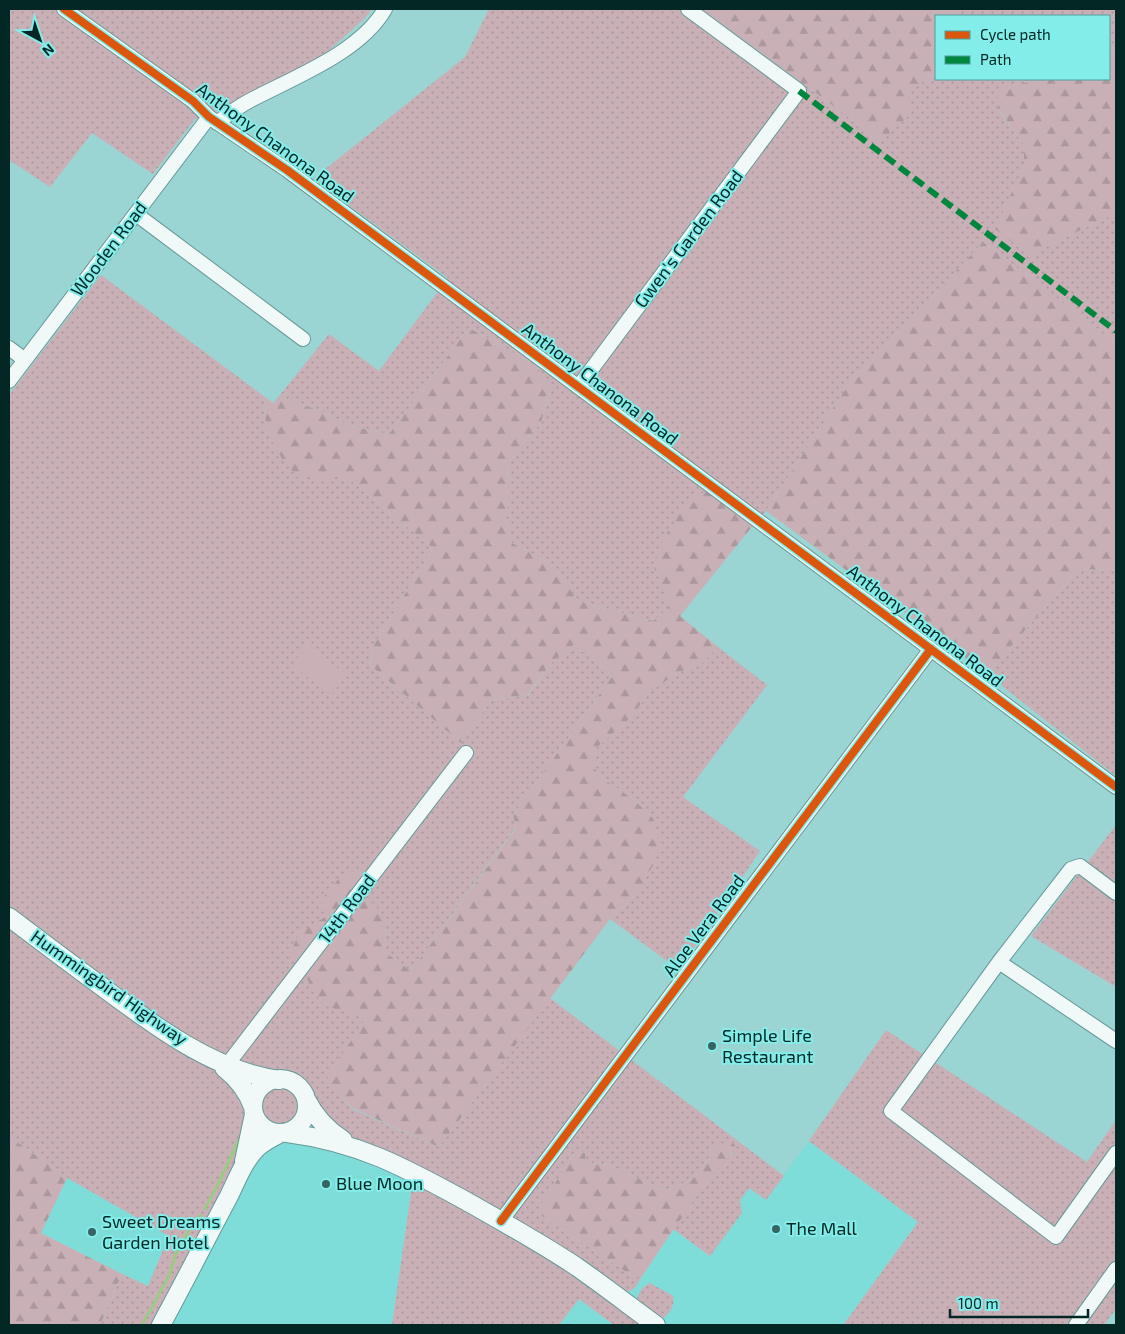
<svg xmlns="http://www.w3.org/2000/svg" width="1125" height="1334" font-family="'Exo 2',sans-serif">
<defs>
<pattern id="grass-dots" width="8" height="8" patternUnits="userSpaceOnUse" patternTransform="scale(1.25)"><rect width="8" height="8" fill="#c9b0b6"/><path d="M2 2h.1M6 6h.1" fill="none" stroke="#ab979c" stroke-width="1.8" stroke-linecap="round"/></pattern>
<pattern id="forest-firs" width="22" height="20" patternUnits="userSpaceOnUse" patternTransform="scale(1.25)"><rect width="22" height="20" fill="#c9b0b6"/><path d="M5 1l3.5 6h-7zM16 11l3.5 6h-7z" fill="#ab979c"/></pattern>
</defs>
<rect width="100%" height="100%" fill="#9ad4d3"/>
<path fill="#7edcd9" d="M 288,1140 L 319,1141 L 413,1179 L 392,1325 L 168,1325 L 252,1158 L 270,1143 Z
M 809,1141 L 918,1222 L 844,1324 L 846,1325 L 669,1325 L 661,1319 L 674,1302 L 673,1296 L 650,1283 L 637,1301 L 624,1294 L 635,1288 L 673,1229 L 709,1256 L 740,1200 L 750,1188 L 766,1199 Z
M 67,1178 L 169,1236 L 148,1286 L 40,1233 Z
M 578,1299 L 614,1325 L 559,1325 Z"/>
<path fill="url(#grass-dots)" d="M 11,9 L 372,9 L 365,18 L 325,54 L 223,109 L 195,119 L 153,174 L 92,133 L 50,187 L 9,160 L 9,18 Z
M 489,9 L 702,9 L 881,141 L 908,91 L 936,73 L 936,79 L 1043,79 L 1007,87 L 999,111 L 1024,145 L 1024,166 L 996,229 L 1029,255 L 1116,213 L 1116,343 L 983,242 L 847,387 L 766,511 L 755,523 L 654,568 L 665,590 L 669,608 L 653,621 L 578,601 L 553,565 L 512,543 L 507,519 L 509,462 L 541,422 L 551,389 L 537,366 L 469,328 L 389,434 L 350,426 L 320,411 L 279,396 L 329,334 L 379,371 L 448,278 L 313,179 L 465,57 Z
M 952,9 L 1116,9 L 1116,48 L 1109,51 L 1109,16 L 955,16 Z
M 101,275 L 265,397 L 266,431 L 300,479 L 349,479 L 433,548 L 371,650 L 369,664 L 461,743 L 491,700 L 528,695 L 554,660 L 573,645 L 614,674 L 513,815 L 516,827 L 411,971 L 383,951 L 387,919 L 327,916 L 349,1014 L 368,1014 L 328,1078 L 352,1109 L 439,1147 L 550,998 L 784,1176 L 766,1200 L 749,1188 L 740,1200 L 742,1213 L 710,1256 L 673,1229 L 715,1170 L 734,1152 L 712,1148 L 708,1160 L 691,1181 L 664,1190 L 609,1165 L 596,1164 L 586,1161 L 585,1153 L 580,1151 L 575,1153 L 536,1212 L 634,1277 L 641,1278 L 635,1288 L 624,1294 L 387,1153 L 347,1136 L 316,1105 L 313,1092 L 306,1083 L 300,1078 L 284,1072 L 260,1071 L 246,1067 L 173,1029 L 9,911 L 9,395 Z
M 1078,569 L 1116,570 L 1116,776 L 987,674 Z
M 718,647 L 767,685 L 683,797 L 760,851 L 679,970 L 610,919 L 635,894 L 653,818 L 633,799 L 605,780 L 594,768 L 596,748 L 627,721 L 652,690 L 679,672 L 700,665 Z
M 1116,825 L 1116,987 L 1031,936 Z
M 9,926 L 229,1077 L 248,1113 L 241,1148 L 235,1163 L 247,1169 L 168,1325 L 100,1325 L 122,1274 L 148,1286 L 169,1236 L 67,1178 L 9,1136 Z
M 886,1030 L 1087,1162 L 1116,1120 L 1116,1309 L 1104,1325 L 846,1325 L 844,1324 L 918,1222 L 809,1141 Z
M261 1107a20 20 0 1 1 40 0a20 20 0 1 1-40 0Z
M 413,1179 L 552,1259 L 646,1325 L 614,1325 L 579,1299 L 559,1325 L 392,1325 Z
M 650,1283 L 673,1296 C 675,1306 669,1315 661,1319 L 637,1301 C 638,1292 642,1287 650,1283 Z"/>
<path fill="url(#forest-firs)" d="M 702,9 L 952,9 L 955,16 L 936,16 L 936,73 L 908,91 L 910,115 L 881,141 Z
M 1116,48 L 1116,213 L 1029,255 L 995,229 L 1024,166 L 1024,145 L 999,110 L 997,97 L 1006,87 L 1043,79 L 1109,79 L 1109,51 Z
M 983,242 L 1116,343 L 1116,570 L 1078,569 L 987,674 L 766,511 L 847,387 Z
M 469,328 L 537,366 L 551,388 L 541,422 L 509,462 L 507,519 L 512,543 L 553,565 L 578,601 L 653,621 L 669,608 L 665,590 L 654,568 L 663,540 L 685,504 L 705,491 L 755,523 L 680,616 L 718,647 L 700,665 L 679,672 L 652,690 L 627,721 L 596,748 L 594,768 L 605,780 L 633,799 L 653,818 L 660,844 L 654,864 L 635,894 L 610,919 L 439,1147 L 352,1108 L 327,1078 L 368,1014 L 349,1014 L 324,1005 L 311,989 L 304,970 L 291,952 L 299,933 L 327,916 L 321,900 L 341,876 L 361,868 L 368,883 L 363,893 L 387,919 L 383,951 L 411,971 L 516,828 L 513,815 L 614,674 L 573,645 L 554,660 L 527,695 L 491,700 L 461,743 L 369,664 L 371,650 L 433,548 L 349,479 L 300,479 L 284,462 L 266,431 L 265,397 L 273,403 L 279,396 L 320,411 L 350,426 L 389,434 Z
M 9,1136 L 67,1178 L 41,1233 L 122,1274 L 100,1325 L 9,1325 Z
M 726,1142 L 732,1142 L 735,1145 C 733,1158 719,1164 712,1175 C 688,1208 664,1243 641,1278 L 634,1277 L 536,1212 L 575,1153 L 580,1151 L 585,1153 L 586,1161 L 596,1164 L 609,1165 L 664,1190 L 691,1181 L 708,1160 L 712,1148 Z"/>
<path fill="#c9b0b6" d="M 307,645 L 347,675 L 331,695 L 292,665 Z"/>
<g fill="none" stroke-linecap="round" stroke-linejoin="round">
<path stroke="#94d07c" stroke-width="2.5" d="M 205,1209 L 220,1180 L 239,1139
M 142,1325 L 170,1274 L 176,1253 L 190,1229 L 201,1215"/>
<defs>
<path id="minor" d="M 64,9 L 193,101 L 209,117 L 287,170 L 1116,787
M 217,123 C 227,115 238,107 249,101 C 292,78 360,53 385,9
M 136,214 L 303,339
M 9,348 L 25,360
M 9,381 L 209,117
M 579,386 L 799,91 L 688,9
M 1116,893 L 1080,866 L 1071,869 L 999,962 L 891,1111 L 1056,1237 L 1116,1153
M 999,962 L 1116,1041
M 227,1065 L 466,753
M 501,1221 L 931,649
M 1076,1325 L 1116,1269"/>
<path id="major" d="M 9,917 C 38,939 67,961 97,983 C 149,1022 213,1071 279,1080
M 224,1068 C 238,1079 247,1090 253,1107
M253 1106a27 27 0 1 1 54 0a27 27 0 1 1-54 0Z
M 306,1099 C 315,1117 326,1129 343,1140
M 287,1133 C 358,1142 404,1167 466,1201 C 503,1222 541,1243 577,1267 C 604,1286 630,1306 656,1325
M 244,1161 L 254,1114
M 161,1325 C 184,1283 206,1239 229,1196 C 237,1180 244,1160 258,1147 C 265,1141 273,1137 281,1133"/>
</defs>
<use href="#minor" stroke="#669998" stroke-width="16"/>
<use href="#major" stroke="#669998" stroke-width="20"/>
<use href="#minor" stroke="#f0f9f8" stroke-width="14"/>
<use href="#major" stroke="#f0f9f8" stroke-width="18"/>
<path stroke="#00873e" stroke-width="6" stroke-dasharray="12 6" stroke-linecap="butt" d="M 799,91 L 1116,331"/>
<defs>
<path id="cycleway" d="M 64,9 L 193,101 L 209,117 L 287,170 L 1116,787
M 501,1221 L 931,649"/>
</defs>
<use href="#cycleway" stroke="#82ede9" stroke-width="11"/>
<use href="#cycleway" stroke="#dc560d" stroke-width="8"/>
</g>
<g fill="#376462" stroke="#82ede9" stroke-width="2">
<circle cx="712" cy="1046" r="5"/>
<circle cx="326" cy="1184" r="5"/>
<circle cx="776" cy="1229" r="5"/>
<circle cx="92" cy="1232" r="5"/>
</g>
<g text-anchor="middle" stroke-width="4" stroke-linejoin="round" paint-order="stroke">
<g font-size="18" fill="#022725" stroke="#82ede9">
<text transform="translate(275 143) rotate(36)" y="6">Anthony Chanona Road</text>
<text transform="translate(689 239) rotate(-53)" y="6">Gwen's Garden Road</text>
<text transform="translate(109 249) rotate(-53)" y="6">Wooden Road</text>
<text transform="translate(600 384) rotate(37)" y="6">Anthony Chanona Road</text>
<text transform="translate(925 626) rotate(37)" y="6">Anthony Chanona Road</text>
<text transform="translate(347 909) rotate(-53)" y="6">14th Road</text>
<text transform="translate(704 926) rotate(-53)" y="6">Aloe Vera Road</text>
<text transform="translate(109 988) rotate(35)" y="6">Hummingbird Highway</text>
</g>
<g font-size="18" fill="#022725" stroke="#82ede9" text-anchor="start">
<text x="722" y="1042">Simple Life<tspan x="722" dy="21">Restaurant</tspan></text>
<text x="336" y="1190">Blue Moon</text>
<text x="102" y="1228">Sweet Dreams<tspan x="102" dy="21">Garden Hotel</tspan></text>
<text x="786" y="1235">The Mall</text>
</g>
</g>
<rect width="1125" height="1334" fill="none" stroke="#022725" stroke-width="20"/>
<rect x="935" y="15" width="175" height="65" fill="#82ede9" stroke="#4f9e9b"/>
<rect x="945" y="31" width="25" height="8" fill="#dc560d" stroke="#4f9e9b"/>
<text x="980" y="40" font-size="15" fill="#022725">Cycle path</text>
<rect x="945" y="56" width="25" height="8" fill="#00873e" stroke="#4f9e9b"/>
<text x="980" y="65" font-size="15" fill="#022725">Path</text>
<g transform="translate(40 40) rotate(140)" stroke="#82ede9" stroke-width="4" paint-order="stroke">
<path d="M0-4L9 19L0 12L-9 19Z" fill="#022725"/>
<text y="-8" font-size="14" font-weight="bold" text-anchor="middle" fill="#022725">N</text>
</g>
<path d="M950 1309v8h138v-8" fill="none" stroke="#022725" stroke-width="2.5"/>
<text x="958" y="1309" font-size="15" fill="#022725" stroke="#82ede9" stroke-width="4" paint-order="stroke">100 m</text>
</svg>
